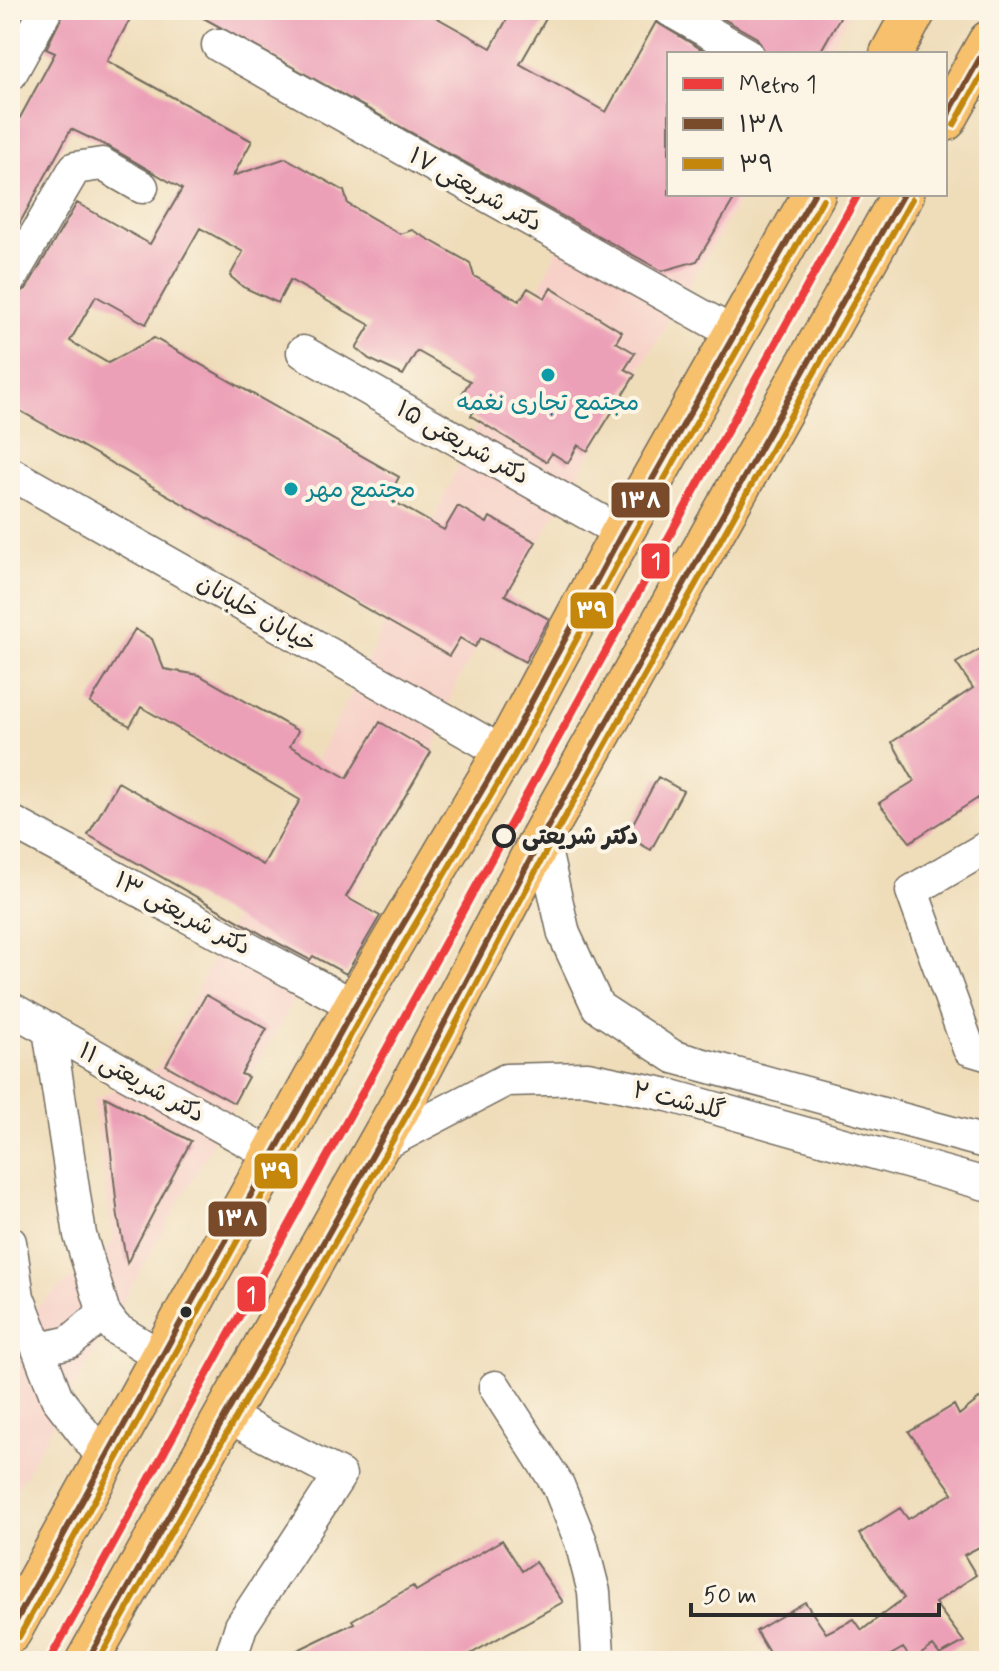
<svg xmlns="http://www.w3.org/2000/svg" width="999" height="1671" font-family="Mynerve,'Playpen Sans Arabic',sans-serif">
<rect width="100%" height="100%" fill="#fcf5e5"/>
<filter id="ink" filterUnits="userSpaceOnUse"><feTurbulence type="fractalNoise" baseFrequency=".0125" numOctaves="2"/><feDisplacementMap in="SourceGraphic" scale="16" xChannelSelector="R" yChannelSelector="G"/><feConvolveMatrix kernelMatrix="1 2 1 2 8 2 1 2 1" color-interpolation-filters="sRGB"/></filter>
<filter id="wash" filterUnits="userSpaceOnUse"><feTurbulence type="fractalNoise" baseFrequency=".006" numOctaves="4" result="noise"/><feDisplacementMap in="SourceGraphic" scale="32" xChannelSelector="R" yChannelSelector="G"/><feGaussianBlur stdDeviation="1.8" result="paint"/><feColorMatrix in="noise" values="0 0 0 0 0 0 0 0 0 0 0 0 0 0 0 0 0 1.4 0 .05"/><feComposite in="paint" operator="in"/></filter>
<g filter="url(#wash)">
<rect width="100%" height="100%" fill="#efddba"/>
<path fill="#f7d1c8" d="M 667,10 L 852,10 L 826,54 L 669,54 L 669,194 L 743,194 L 455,685 L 432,756 L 10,1501 L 10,1329 L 114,1242 L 93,1100 L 157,1068 L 375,647 Z"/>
<g id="blocks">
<path fill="#eca0b7" d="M 65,10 L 135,10 L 107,61 L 252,141 L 233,176 L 286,158 L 344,191 L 348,204 L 400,234 L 412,230 L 470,263 L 474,276 L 519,301 L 528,288 L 545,298 L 551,288 L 622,332 L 616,342 L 635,353 L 625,369 L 635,375 L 588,451 L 578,445 L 568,463 L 552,453 L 546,462 L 471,416 L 476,407 L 460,397 L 470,381 L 417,351 L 403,375 L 369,359 L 356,348 L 370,325 L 290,280 L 278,303 L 243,287 L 230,276 L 243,252 L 200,228 L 146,324 L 96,296 L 70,341 L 108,363 L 154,338 L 399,477 L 388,498 L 444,530 L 458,506 L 487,523 L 490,517 L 536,542 L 505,595 L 549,619 L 525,662 L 481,638 L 475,647 L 460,638 L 449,656 L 10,405 L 10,298 L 26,289 L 77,203 L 150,244 L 182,189 L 111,148 L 71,129 L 10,241 L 10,136 L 55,53 L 46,49 Z
M 189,10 L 423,10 L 491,48 L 512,10 L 551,10 L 520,64 L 606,112 L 656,22 L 709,54 L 669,54 L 669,194 L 737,194 L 697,261 L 662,271 Z
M 708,10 L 844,10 L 819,54 L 766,54 L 757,38 Z
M 135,629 L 152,639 L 164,669 L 199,675 L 298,731 L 290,746 L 347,778 L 380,722 L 431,752 L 346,897 L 380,916 L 346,974 L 313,956 L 310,960 L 265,936 L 88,835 L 118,782 L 263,865 L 300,800 L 141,707 L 130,726 L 90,703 Z
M 989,644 L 989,791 L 910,842 L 879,803 L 914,781 L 892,742 L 973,688 L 956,663 Z
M 658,777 L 683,791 L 651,850 L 626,836 Z
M 206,995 L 267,1029 L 241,1074 L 248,1077 L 234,1103 L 166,1065 Z
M 105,1097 L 191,1141 L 127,1263 L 118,1217 Z
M 989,1391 L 989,1542 L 964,1555 L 976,1575 L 935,1603 L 964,1642 L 940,1655 L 933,1646 L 912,1660 L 903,1648 L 880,1661 L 774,1661 L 756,1631 L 805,1602 L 826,1633 L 854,1619 L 862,1630 L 904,1598 L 859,1534 L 900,1508 L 908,1519 L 953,1493 L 909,1432 L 954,1405 L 959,1415 Z
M 502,1540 L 522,1571 L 535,1562 L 563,1602 L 458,1661 L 275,1661 L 354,1623 L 352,1620 L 413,1586 L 416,1591 Z"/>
</g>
</g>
<g filter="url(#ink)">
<use href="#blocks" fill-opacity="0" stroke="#70695d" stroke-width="2"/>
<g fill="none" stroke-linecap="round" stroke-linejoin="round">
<defs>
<path id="minor" d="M 670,10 L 747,54
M 218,45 L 733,333
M 10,75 L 46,10
M 10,279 L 75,168 L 102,164 L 142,187
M 303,352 L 622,533
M 10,473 L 504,753
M 10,821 L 355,1006
M 542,837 L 564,934 L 598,1007 L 674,1057 L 989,1143
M 989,846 L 912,891 L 969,1049 L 989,1055
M 10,1008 L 274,1156
M 376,1148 L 506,1080 L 587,1078 L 668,1095 L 989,1185
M 10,1242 L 18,1297 L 57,1398 L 104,1459
M 104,1313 L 116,1329 L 162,1357
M 40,1349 L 70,1342 L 104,1313 L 80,1235 L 49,1029
M 495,1387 L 558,1485 L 581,1542 L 594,1592 L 598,1654 L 595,1661
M 225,1415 L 340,1475 L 241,1626 L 230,1661"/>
<path id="major" d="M 891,54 L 915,10
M 945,120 L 989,42
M 10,1632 L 355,1006 L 504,753 L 622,533 L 814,194
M 87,1661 L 411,1087 L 542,837 L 903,194"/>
</defs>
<use href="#minor" stroke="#70695d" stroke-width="35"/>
<use href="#major" stroke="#70695d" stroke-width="45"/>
<use href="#minor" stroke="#fff" stroke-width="32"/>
<use href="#major" stroke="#f7c06c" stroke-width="42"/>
<defs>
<path id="bus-1" d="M 945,120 L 989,42
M 10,1632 L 355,1006 L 504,753 L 622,533 L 814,194
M 87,1661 L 411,1087 L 542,837 L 903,194"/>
<path id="bus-2" d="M 954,125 L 989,62
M 19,1637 L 364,1011 L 513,758 L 631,538 L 823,199
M 98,1661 L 420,1092 L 551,842 L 912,199"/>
</defs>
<use href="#bus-1" stroke="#fcf5e5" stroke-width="12"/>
<use href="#bus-2" stroke="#fcf5e5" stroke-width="12"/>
<use href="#bus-1" stroke="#7a4b2a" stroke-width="6"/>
<use href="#bus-2" stroke="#c4870b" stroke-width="6"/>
<defs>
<path id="metro-1" d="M 49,1661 L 858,194"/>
</defs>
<use href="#metro-1" stroke="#fcf5e5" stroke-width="14"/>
<use href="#metro-1" stroke="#ee3c3c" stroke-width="8"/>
</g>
</g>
<g fill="#0f9aa8" stroke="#fcf5e5" stroke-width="3">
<circle cx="548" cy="375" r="8"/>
<circle cx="291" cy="489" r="8"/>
</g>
<circle fill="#fcf5e5" stroke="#2b2b2b" stroke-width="4" cx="504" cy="836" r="10"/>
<circle fill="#2b2b2b" stroke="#fcf5e5" stroke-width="3" cx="186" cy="1312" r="7"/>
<g text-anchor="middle" stroke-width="8" stroke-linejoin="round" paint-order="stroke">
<g font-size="24" fill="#2b2b2b" stroke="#fcf5e5">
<text transform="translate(476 189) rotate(29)" y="8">۱۷ دکتر شریعتی</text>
<text transform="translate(463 442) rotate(29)" y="8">۱۵ دکتر شریعتی</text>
<text transform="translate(257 613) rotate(30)" y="8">خیابان خلبانان</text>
<text transform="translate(183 913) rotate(28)" y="8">۱۳ دکتر شریعتی</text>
<text transform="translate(142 1082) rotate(29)" y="8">۱۱ دکتر شریعتی</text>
<text transform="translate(679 1100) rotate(14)" y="8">گلدشت ۲</text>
</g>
<g font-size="24" fill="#0d838f" stroke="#fcf5e5">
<text x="548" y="410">مجتمع تجاری نغمه</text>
<text x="307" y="497" text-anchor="start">مجتمع مهر</text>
</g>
<g font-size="24" font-weight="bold" fill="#2b2b2b" stroke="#fcf5e5" text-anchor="start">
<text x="522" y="844">دکتر شریعتی</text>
</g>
</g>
<g stroke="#fcf5e5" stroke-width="3">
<rect x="610" y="481" width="61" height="38" rx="8" fill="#7a4b2a"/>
<rect x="640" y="542" width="31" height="38" rx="8" fill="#ee3c3c"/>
<rect x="569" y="591" width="46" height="39" rx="8" fill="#c4870b"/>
<rect x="253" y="1152" width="46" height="38" rx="8" fill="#c4870b"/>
<rect x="207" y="1200" width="61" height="38" rx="8" fill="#7a4b2a"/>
<rect x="236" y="1275" width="31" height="38" rx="8" fill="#ee3c3c"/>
</g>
<g font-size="22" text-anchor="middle" font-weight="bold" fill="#fff">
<text x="641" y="508">۱۳۸</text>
<text x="656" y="568">1</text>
<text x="592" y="618">۳۹</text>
<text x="276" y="1179">۳۹</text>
<text x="238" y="1226">۱۳۸</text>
<text x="251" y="1302">1</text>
</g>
<rect width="999" height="1671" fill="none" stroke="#fcf5e5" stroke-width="40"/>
<rect x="667" y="52" width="280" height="144" fill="#fcf5e5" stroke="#a8a49b" stroke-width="2"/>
<rect x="683" y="78" width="40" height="12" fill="#ee3c3c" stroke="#a8a49b" stroke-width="2"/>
<text x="739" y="92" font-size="24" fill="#2b2b2b">Metro 1</text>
<rect x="683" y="118" width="40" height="12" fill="#7a4b2a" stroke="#a8a49b" stroke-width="2"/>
<text x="739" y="132" font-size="24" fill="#2b2b2b">۱۳۸</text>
<rect x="683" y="158" width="40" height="12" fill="#c4870b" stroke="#a8a49b" stroke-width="2"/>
<text x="739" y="172" font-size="24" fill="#2b2b2b">۳۹</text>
<path d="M691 1603v12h248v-12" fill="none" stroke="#2b2b2b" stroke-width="4"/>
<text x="703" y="1603" font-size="24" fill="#2b2b2b" stroke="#fcf5e5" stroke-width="6" paint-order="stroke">50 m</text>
</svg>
